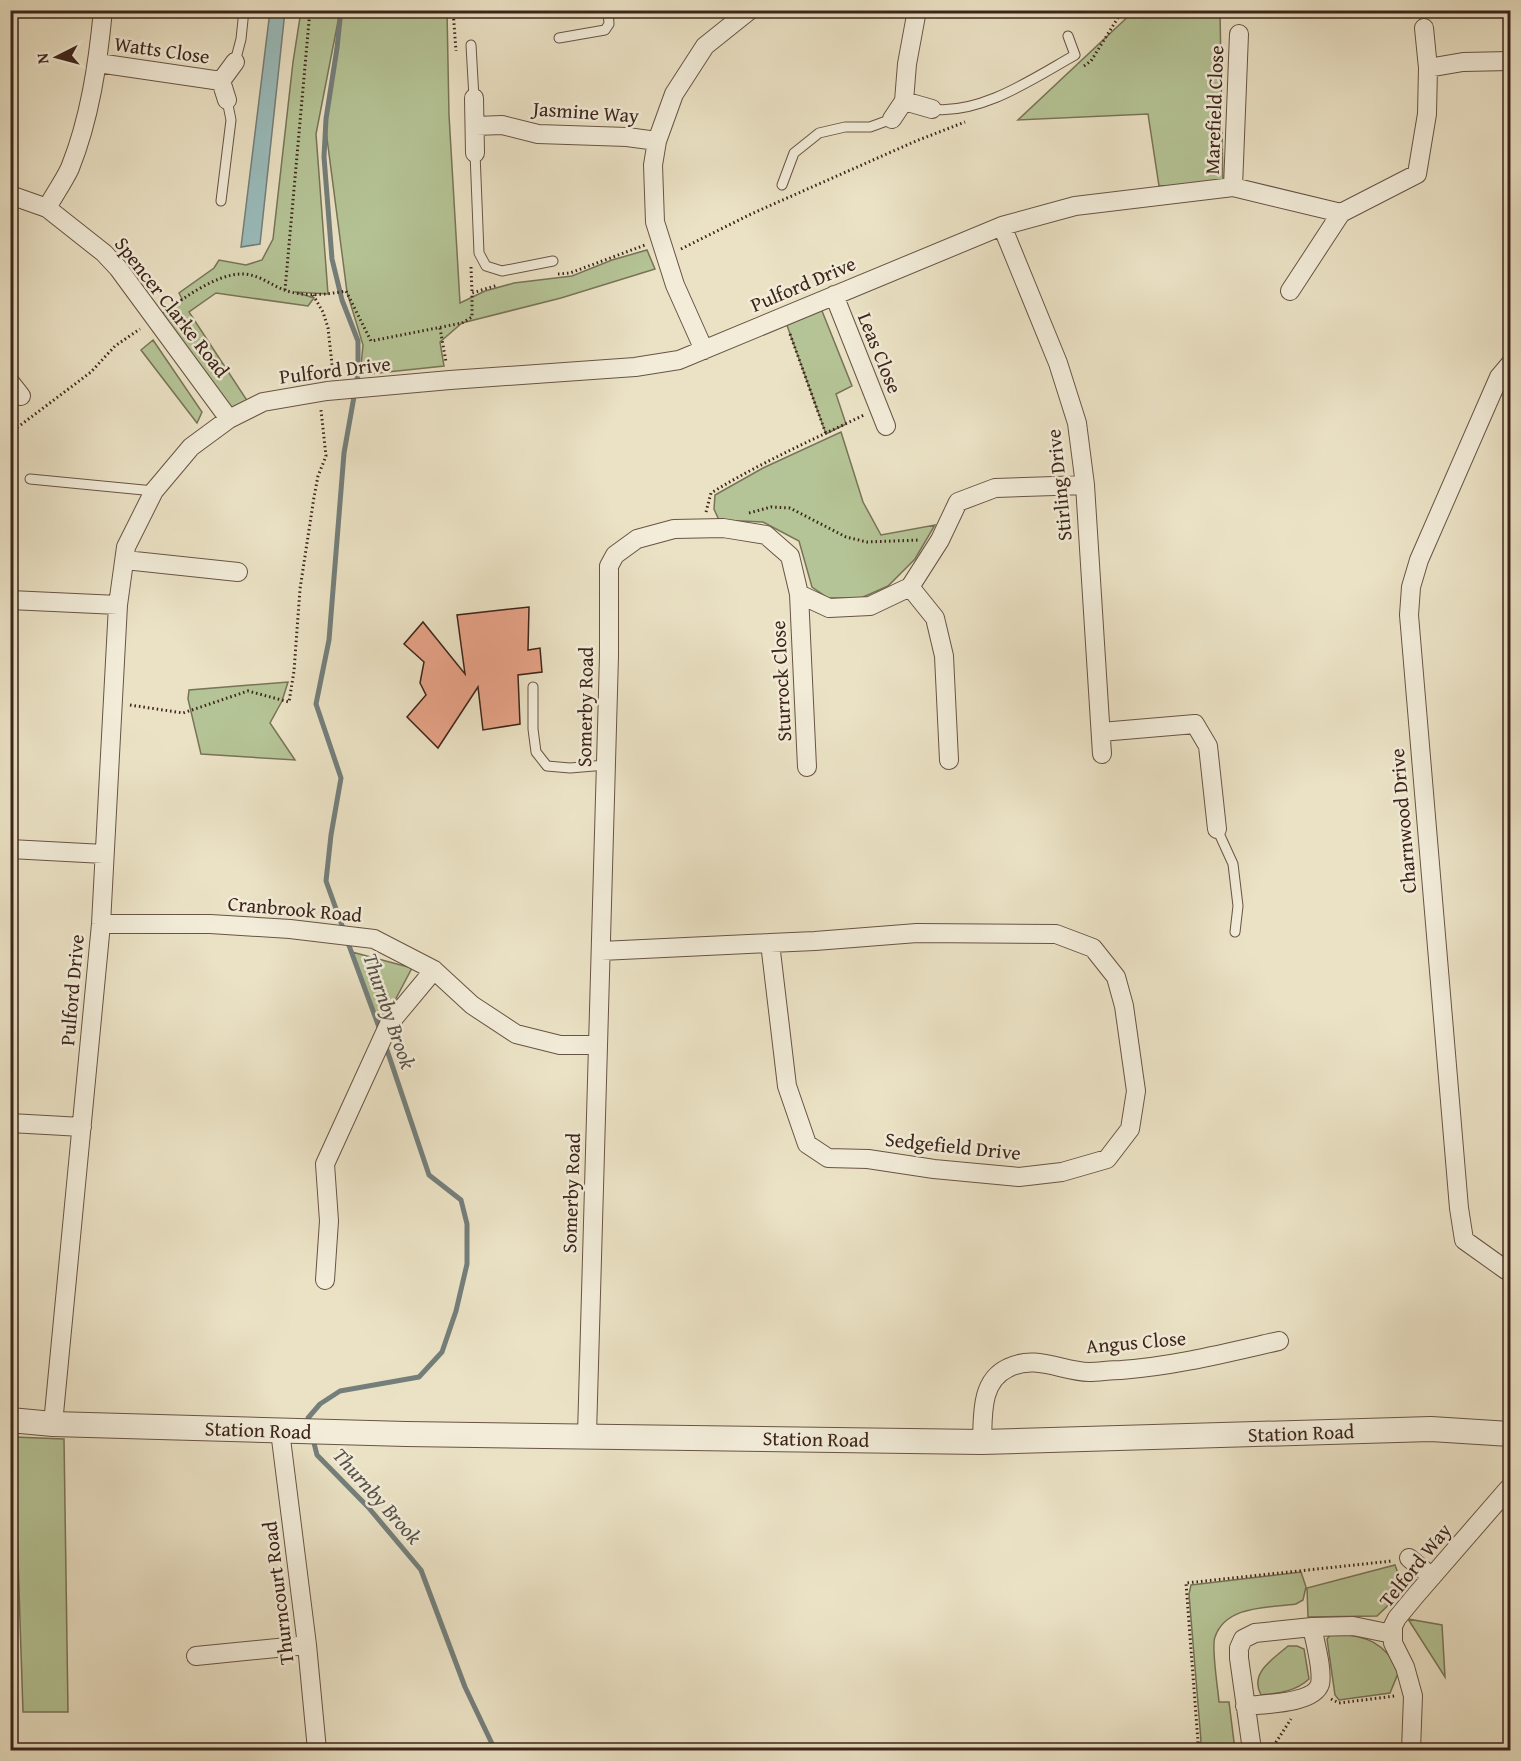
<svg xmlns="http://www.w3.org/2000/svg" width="1521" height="1761" font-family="'Gentium Book Plus',serif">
<rect width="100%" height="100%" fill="#ebe2c5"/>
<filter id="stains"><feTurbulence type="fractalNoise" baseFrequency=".00333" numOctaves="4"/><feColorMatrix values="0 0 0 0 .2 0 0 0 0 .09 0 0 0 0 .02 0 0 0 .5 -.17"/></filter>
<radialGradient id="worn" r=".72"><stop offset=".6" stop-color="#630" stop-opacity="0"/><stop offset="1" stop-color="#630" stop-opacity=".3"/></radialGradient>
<path fill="#b5c496" stroke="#787458" stroke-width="1.5" d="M 301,11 L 340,11 L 316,134 L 328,294 L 295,292 L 314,298 L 308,306 L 216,293 L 189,312 L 250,405 L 229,419 L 155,319 L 182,299 L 179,293 L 214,268 L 219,260 L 246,265 L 262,260 L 273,239 L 293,62 Z
M 341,11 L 447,11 L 449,115 L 460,303 L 485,291 L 514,283 L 572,276 L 612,260 L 647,250 L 655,269 L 561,298 L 462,323 L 440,342 L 444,366 L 360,375 L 363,345 L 347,292 L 325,123 Z
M 1134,11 L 1220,11 L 1223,184 L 1159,186 L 1148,114 L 1018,120 Z
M 820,306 L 852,386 L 836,394 L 846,424 L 826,434 L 784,317 Z
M 153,340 L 202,412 L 197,423 L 141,350 Z
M 841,432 L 863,502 L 881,535 L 935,525 L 915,559 L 888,586 L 861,598 L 828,598 L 812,587 L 799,541 L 763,522 L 719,520 L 714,509 L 715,495 L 763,468 Z
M 288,682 L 282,701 L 270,723 L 295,760 L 201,754 L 188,699 L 189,690 Z
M 352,952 L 412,968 L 382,1025 L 377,1021 Z
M 14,1437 L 64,1439 L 68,1712 L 23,1712 Z
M 1395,1565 L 1404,1590 L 1377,1616 L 1308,1617 L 1307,1588 Z
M 1301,1572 L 1306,1587 L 1303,1600 L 1296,1604 C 1268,1608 1226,1605 1215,1637 C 1211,1646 1218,1689 1219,1702 L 1229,1702 L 1235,1750 L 1194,1750 L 1201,1741 L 1189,1594 L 1191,1585 Z
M 1408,1619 L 1442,1625 L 1445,1677 Z
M 1336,1634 C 1366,1635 1385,1643 1399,1671 L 1390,1693 L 1339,1700 L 1335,1695 L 1327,1639 L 1330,1635 Z
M 1288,1646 L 1297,1646 L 1304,1649 L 1309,1679 C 1295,1692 1278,1693 1261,1695 C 1249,1673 1273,1659 1288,1646 Z"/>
<path fill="#9abcbc" stroke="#747f7b" stroke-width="1.5" d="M 270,11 L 285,11 L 260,244 L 241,247 Z"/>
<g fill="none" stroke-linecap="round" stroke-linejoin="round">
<path stroke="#747f7b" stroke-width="5" d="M 341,10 L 337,48 L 326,119 L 324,157 L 332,259 L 342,300 L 358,341 L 358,374 L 344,453 L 329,640 L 316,704 L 341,778 L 331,835 L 326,881 L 344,931
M 347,940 L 380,1030
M 309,1424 L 308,1418 L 320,1404 L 340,1391 L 419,1377 L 442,1352 L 456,1311 L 467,1264 L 467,1224 L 461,1200 L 429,1175 L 385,1044
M 313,1439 L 317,1455 L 368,1507 L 421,1570 L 465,1687 L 495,1750"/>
</g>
<path fill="#e7a287" stroke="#3c241a" stroke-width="1.5" d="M 529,607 L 528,650 L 540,648 L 542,672 L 518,675 L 520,724 L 483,730 L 478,687 L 438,748 L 407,717 L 426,695 L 420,683 L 424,662 L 404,644 L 423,622 L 465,674 L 457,615 Z"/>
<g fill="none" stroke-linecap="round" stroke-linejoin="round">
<defs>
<path id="service" d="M 559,38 L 605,30 L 609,24 L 608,10
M 471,45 L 474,98
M 235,62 L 241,39 L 244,10
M 932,109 C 981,115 1034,78 1075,55 L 1068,36
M 475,153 L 479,253 L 486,266 L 502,271 L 553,261
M 782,185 L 794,153 L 819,133 L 845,127 L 870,127 L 892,119
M 221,201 L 231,120 L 227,100
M 30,479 L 154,491
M 533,687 L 533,729 L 536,752 L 547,766 L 570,768 L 606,765
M 1217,829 L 1233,864 L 1238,906 L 1235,932"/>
<path id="minor" d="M 1424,28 L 1428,68
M 98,63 L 221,81
M 474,98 L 475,153
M 227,100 L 221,81 L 235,62
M 904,101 L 932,109
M 892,119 L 904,101 L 907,64 L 917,10
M 476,126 L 502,125 L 538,134 L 627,137 L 657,141
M 1233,187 L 1239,34
M 10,195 L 47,208 L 104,253 L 118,268 L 229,419
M 47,208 C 54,195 64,181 70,168 C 90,118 98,63 103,10
M 1002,226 L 1058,363 L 1077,423 L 1085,485 L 1102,754
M 1290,291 L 1341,213
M 834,295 L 886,426
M 704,350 L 675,285 L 655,222 L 653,165 L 657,141 L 674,94 L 705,46 L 750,10
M 1510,364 L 1499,377 L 1419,560 L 1411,587 L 1409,615 L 1459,1208 L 1464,1240 L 1506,1270 L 1510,1270
M 10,382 L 21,396
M 125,560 L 238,572
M 910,587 L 935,618 L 944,656 L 949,760
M 799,594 L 807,767
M 10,600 L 118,605
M 1101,732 L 1195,724 L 1208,746 L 1217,829
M 10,849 L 104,854
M 101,924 L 210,924 L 290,929 L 374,939 L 434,970 L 472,1005 L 516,1034 L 560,1045 L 598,1045
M 601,951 L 770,943 L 815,941 L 917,933 L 1056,934 L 1093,948 L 1116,977 L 1124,1006 L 1136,1091 L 1130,1129 L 1107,1159 L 1062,1172 L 1019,1177 L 934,1169 L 868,1159 L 828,1158 L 807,1144 L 787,1086 L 770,943
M 10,1123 L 82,1127
M 325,1280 L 329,1221 L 325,1164 L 389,1024 L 434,970
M 53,1424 L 101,924 L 118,605 L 126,547 L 154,491 L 191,447 L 229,419 L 263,402 L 327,391 L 450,380 L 635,367 L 679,360 L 1002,226 L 1075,206 L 1233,187 L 1341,213 L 1417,174 L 1427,114 L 1428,68 L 1463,62 L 1510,61
M 280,1431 L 307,1645 L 317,1750
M 587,1435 L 609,656 L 609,566 L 615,555 L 637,539 L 674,529 L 723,528 L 766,535 L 790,556 L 799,594 L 829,608 L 870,606 L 910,587 L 940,540 L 958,502 L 995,488 L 1085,485
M 982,1442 C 983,1416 980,1381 1008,1368 C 1035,1354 1061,1371 1089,1372 C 1099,1372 1110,1370 1121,1370 C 1175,1366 1226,1353 1279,1341
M 1409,1558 L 1432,1577
M 1312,1627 L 1353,1626 L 1392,1634
M 196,1656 L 307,1645
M 1245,1706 C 1263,1704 1314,1704 1320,1684 C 1323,1670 1315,1642 1312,1627 L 1255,1633 L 1243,1639 L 1239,1648 L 1239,1658 L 1252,1750
M 1411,1750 L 1413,1696 L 1405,1667 L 1393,1643 L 1393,1626 L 1397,1618 L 1416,1595 L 1508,1489"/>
<path id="tertiary" d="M 10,1420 L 53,1424 L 406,1434 L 982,1442 L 1431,1429 L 1510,1434"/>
</defs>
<use href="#service" stroke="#685445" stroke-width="11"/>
<use href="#minor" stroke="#685445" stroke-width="20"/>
<use href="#tertiary" stroke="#685445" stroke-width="26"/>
<path stroke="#3c241a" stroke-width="3" stroke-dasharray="1.5 3" stroke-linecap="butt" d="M 453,10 L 456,51
M 1084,66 L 1091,61 L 1119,16 L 1125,10
M 681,249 L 751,214 L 916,141 L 965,122
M 471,267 L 472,293
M 558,274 L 570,273 L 645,245
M 285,290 L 310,10
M 313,295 L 323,312 L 328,328 L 333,373
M 170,308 C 188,295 217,275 240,274 C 260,273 273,288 291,292 C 310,297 328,294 346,291 L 371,341 L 462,323 L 472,317 L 472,293 L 498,285
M 440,328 L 446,362
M 790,334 L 826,434
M 10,433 L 91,372 L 115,346 L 140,329
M 706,512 L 711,493 C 760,463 812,440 864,415
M 749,513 L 771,507 L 790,508 L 846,537 L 867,542 L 920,540
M 130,705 L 183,713 L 248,691 L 289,702 L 294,671 L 300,589 L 314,497 L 318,476 L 326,456 L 321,410
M 1331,1699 L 1339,1703 L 1395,1696
M 1192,1750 L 1198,1742 L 1186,1583 L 1392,1561
M 1271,1750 L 1291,1719"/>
<use href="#service" stroke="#f2ecd9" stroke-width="9"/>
<use href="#minor" stroke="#f2ecd9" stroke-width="18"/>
<use href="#tertiary" stroke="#f2ecd9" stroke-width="24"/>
</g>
<g text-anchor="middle" stroke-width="5" stroke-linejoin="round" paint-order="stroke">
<g font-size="20" fill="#3c241a" stroke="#f2ecd9">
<text transform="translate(162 50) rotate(8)" y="7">Watts Close</text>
<text transform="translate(1214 110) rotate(-88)" y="7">Marefield Close</text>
<text transform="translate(586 112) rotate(4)" y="7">Jasmine Way</text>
<text transform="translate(803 284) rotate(-23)" y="7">Pulford Drive</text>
<text transform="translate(172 307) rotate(52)" y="7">Spencer Clarke Road</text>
<text transform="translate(880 353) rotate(68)" y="7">Leas Close</text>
<text transform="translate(335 370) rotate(-7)" y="7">Pulford Drive</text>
<text transform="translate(1059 485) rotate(-96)" y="7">Stirling Drive</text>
<text transform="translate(781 681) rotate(-93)" y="7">Sturrock Close</text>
<text transform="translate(585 707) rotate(-89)" y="7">Somerby Road</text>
<text transform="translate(1403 821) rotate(-95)" y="7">Charnwood Drive</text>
<text transform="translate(295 909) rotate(5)" y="7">Cranbrook Road</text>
<text transform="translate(72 990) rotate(-85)" y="7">Pulford Drive</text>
<text transform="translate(953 1146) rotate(6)" y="7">Sedgefield Drive</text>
<text transform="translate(571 1193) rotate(-88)" y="7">Somerby Road</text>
<text transform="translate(1136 1342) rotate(-5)" y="7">Angus Close</text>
<text transform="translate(258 1430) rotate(2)" y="7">Station Road</text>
<text transform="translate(1301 1433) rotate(-2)" y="7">Station Road</text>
<text transform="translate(816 1439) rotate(1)" y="7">Station Road</text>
<text transform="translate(1415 1565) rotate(-51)" y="7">Telford Way</text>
<text transform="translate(278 1593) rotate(-97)" y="7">Thurncourt Road</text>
</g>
<g font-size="21" font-style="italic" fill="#58524b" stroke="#f2ecd9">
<text transform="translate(389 1011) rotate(71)" y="7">Thurnby Brook</text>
<text transform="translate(377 1496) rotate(48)" y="7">Thurnby Brook</text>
</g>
</g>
<rect width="1521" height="1761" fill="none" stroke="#ebe2c5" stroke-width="36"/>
<rect x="12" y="12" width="1497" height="1737" fill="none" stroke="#3c241a" stroke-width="3"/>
<rect x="18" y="18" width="1485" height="1725" fill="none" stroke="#3c241a" stroke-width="1.5"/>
<g transform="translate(57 57) rotate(264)" stroke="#f2ecd9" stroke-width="4.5" paint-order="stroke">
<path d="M0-4.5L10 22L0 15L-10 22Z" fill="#3c241a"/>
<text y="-9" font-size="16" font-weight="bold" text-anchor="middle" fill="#3c241a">N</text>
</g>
<rect width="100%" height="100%" filter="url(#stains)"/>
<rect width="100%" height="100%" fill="url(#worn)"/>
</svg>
